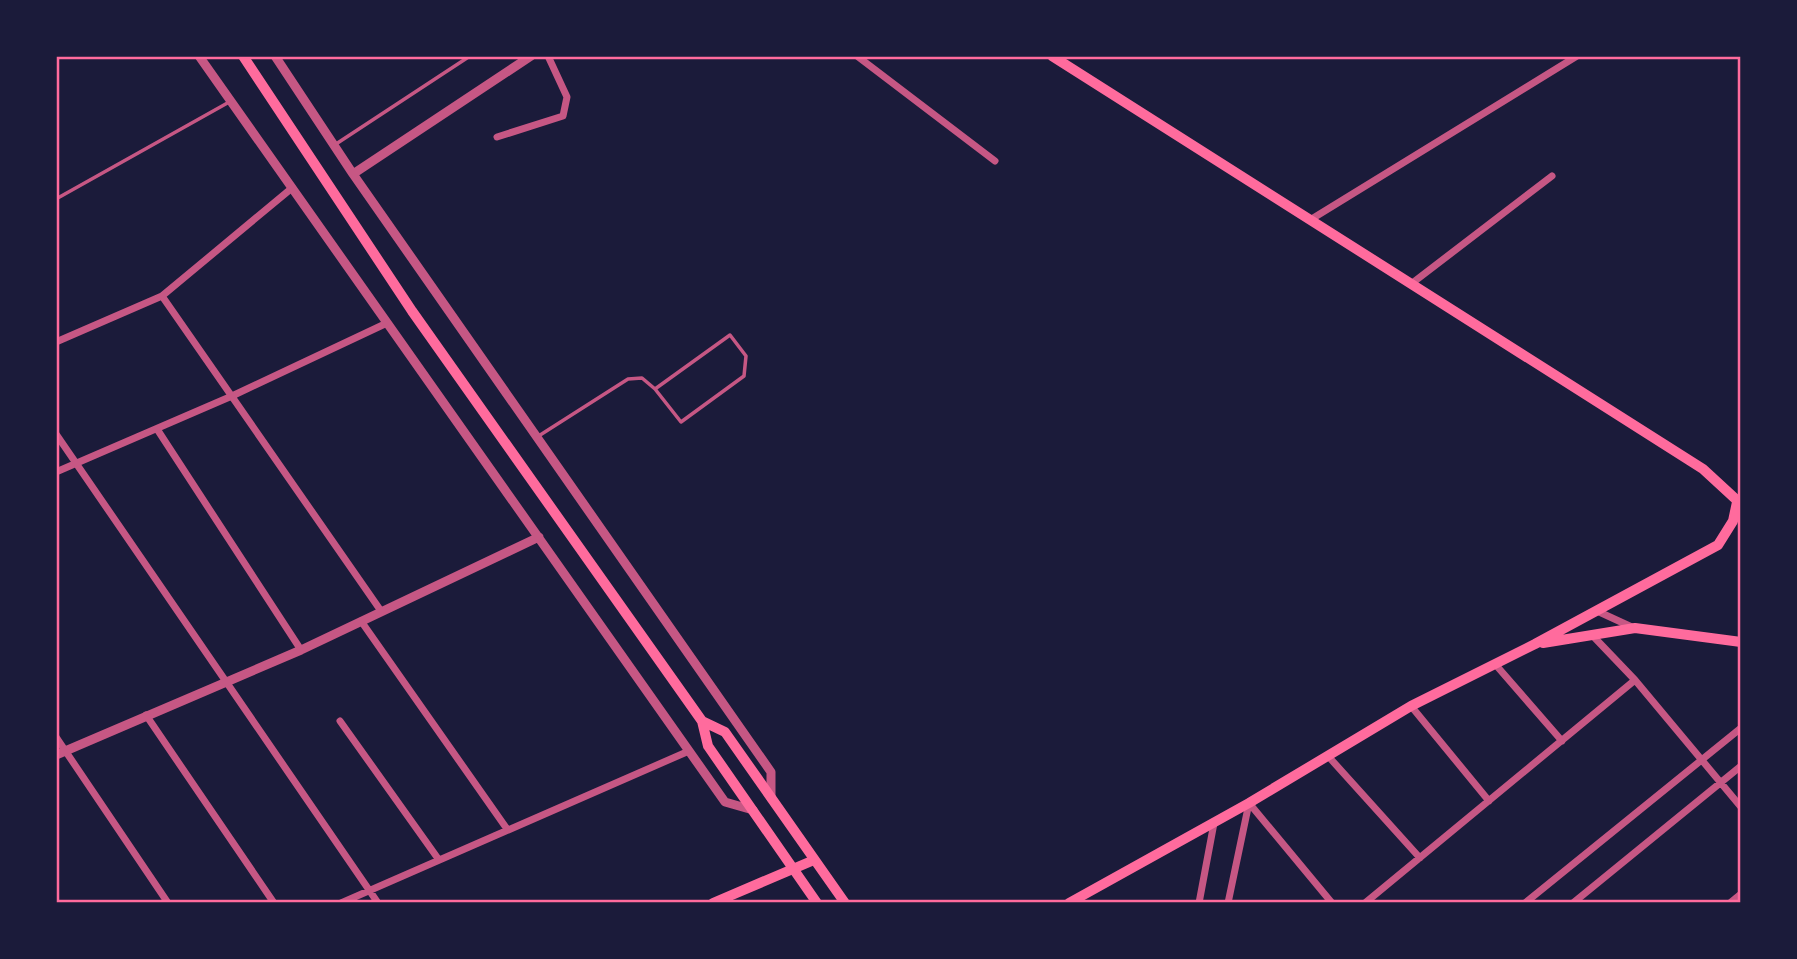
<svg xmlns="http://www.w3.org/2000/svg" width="1797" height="959" font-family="'Nunito Sans',sans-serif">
<rect width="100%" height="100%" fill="#1b1b3a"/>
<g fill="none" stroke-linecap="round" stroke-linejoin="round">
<path stroke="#c65784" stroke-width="3.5" d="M 336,144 L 470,56
M 56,199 L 231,101
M 537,437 L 628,379 L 642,378 L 655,389 L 681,422 L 744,376 L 746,356 L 730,335 L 655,389"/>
<path stroke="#c65784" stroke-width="7" d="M 857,56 L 995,161
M 497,137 L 563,116 L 567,97 L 548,56
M 1310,220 L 1577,56
M 1411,284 L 1552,176
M 162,296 L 381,611
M 56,342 L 162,296 L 292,188
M 157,429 L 301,650
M 56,434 L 378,903
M 56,472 L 232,396 L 387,323
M 1597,611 L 1634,628
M 361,621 L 507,829
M 1592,635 L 1635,680 L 1741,807
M 1495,664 L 1562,741
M 1411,706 L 1489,801
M 146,715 L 274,903
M 340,721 L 439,860
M 56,737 L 168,903
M 1328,756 L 1420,858
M 1249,803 L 1332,903
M 341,903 L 689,751
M 1199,903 L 1214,823
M 1228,903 L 1249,803
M 1365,903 L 1635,680
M 1525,903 L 1741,728
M 1573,903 L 1741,766
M 1730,903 L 1741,894"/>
<path stroke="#c65784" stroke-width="9" d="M 199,56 L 725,802 L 753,810
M 275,56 L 353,174 L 771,772 L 771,798
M 353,174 L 531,56
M 56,755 L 301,650 L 539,537"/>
<path stroke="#ff6b9d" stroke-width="10" d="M 1052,56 L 1703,469 L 1741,504
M 1543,643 L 1635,628 L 1741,642
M 713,903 L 814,860
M 1069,903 L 1249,803 L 1411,706 L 1535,644 L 1718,545 L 1733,521 L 1737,502"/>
<path stroke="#ff6b9d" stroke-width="10" d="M 243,56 L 412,311 L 702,721 L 708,746 L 817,903
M 702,721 L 725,732 L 845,903"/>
</g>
<rect width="1797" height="959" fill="none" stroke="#1b1b3a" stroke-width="116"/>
<rect x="58" y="58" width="1681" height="843" fill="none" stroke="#ff6b9d" stroke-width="2.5"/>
</svg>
